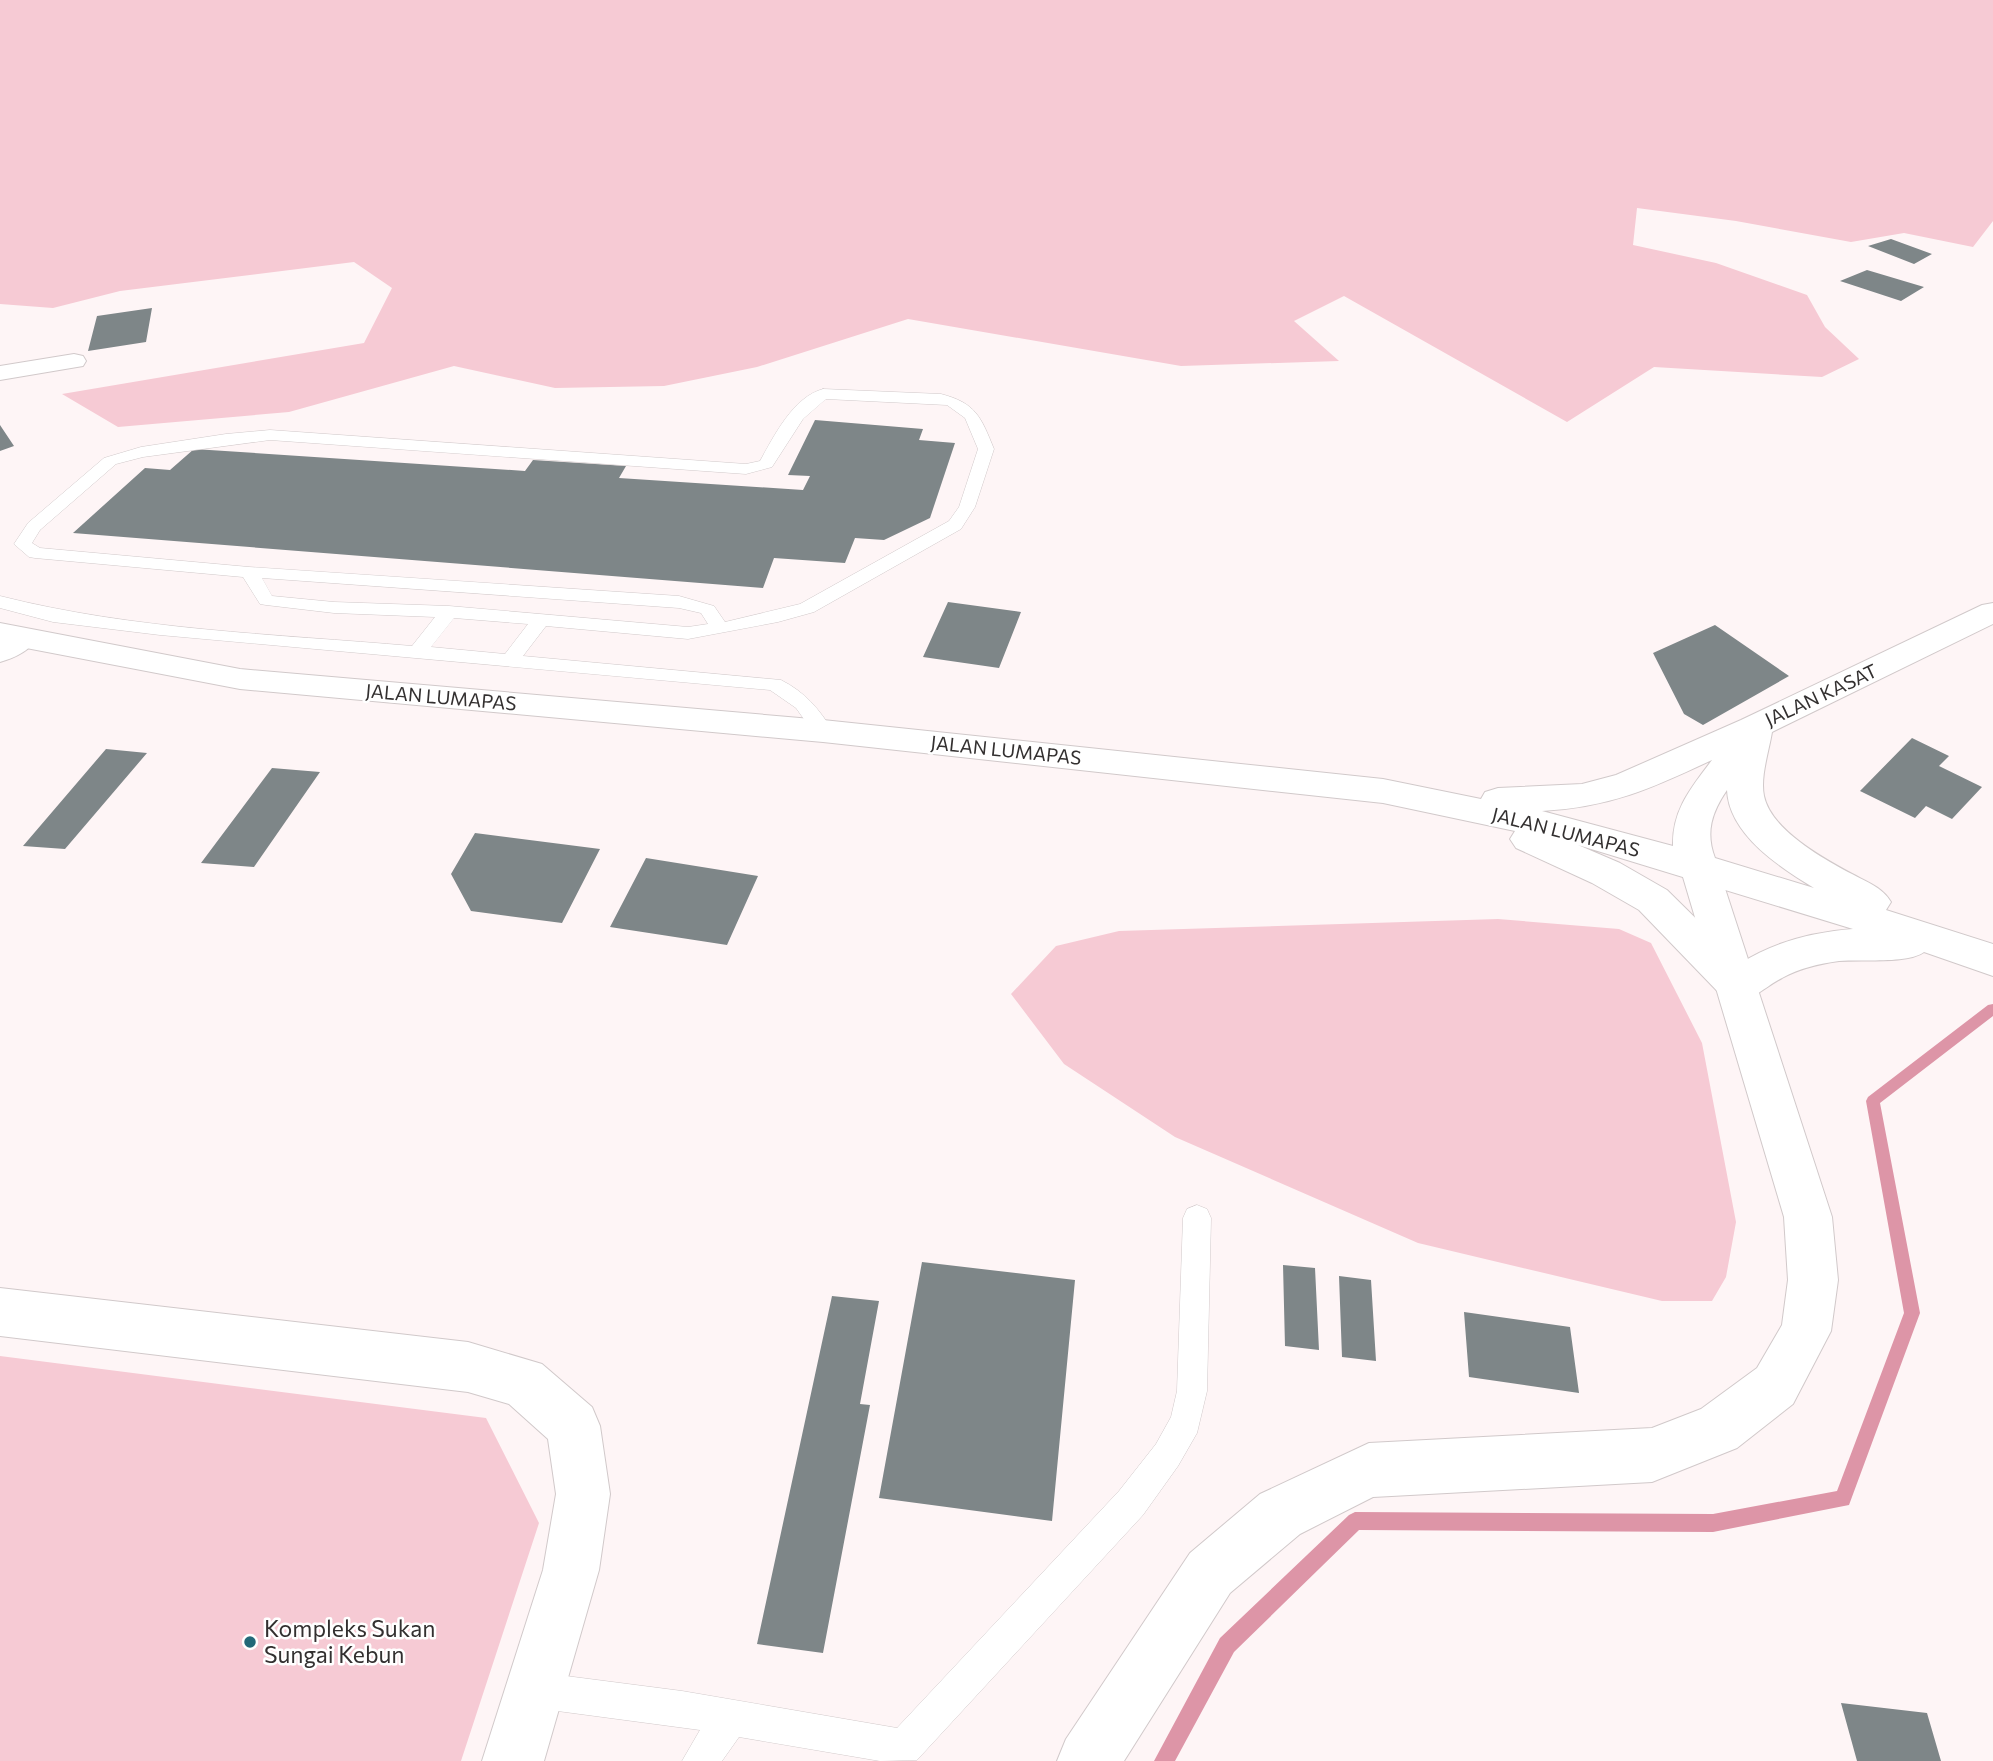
<svg xmlns="http://www.w3.org/2000/svg" width="1993" height="1761" font-family="Commissioner,sans-serif">
<rect width="100%" height="100%" fill="#fef5f6"/>
<path fill="#f6cad4" d="M 0,0 L 1993,0 L 1993,221 L 1973,247 L 1904,233 L 1851,242 L 1736,221 L 1637,208 L 1633,245 L 1716,263 L 1807,295 L 1825,327 L 1859,359 L 1822,377 L 1654,367 L 1567,422 L 1344,296 L 1294,321 L 1339,361 L 1181,366 L 908,319 L 757,367 L 664,386 L 555,388 L 454,366 L 289,412 L 118,427 L 62,394 L 364,343 L 392,288 L 354,262 L 120,291 L 53,308 L 0,304 Z
M 1498,919 L 1619,929 L 1651,943 L 1702,1043 L 1736,1222 L 1726,1277 L 1712,1301 L 1662,1301 L 1418,1243 L 1175,1137 L 1064,1064 L 1011,994 L 1056,946 L 1119,931 Z
M 0,1356 L 486,1418 L 539,1523 L 461,1761 L 0,1761 Z"/>
<g fill="none" stroke-linecap="round" stroke-linejoin="round">
<path fill="#dd95a7" fill-rule="evenodd" d="M 1993,1004 L 1993,1016 L 1880,1103 L 1920,1313 L 1849,1505 L 1713,1532 L 1359,1530 L 1234,1652 L 1175,1761 L 1154,1761 L 1220,1638 L 1349,1515 L 1355,1512 L 1713,1514 L 1837,1491 L 1904,1313 L 1866,1101 L 1868,1097 L 1988,1005 Z"/>
</g>
<path fill="#7e8688" d="M 1891,239 L 1932,254 L 1914,264 L 1868,246 Z
M 1867,270 L 1924,287 L 1901,301 L 1840,281 Z
M 152,308 L 146,342 L 88,351 L 97,316 Z
M 815,420 L 923,429 L 919,440 L 955,443 L 930,518 L 884,540 L 855,538 L 845,563 L 774,558 L 763,588 L 73,533 L 145,468 L 170,470 L 194,449 L 525,471 L 533,460 L 626,466 L 619,478 L 803,490 L 810,476 L 788,475 Z
M 0,425 L 14,446 L 0,451 Z
M 948,602 L 1021,612 L 999,668 L 923,657 Z
M 1715,625 L 1789,676 L 1703,725 L 1684,714 L 1653,653 Z
M 1912,738 L 1949,756 L 1939,766 L 1982,787 L 1952,819 L 1926,806 L 1915,818 L 1860,791 Z
M 106,749 L 147,753 L 65,849 L 23,846 Z
M 272,768 L 320,772 L 254,867 L 201,863 Z
M 475,833 L 600,849 L 562,923 L 471,911 L 451,874 Z
M 646,858 L 758,876 L 727,945 L 610,927 Z
M 922,1262 L 1075,1280 L 1052,1521 L 879,1498 Z
M 1283,1265 L 1315,1268 L 1319,1350 L 1285,1346 Z
M 1339,1276 L 1371,1280 L 1376,1361 L 1342,1357 Z
M 832,1296 L 879,1301 L 860,1404 L 870,1405 L 823,1653 L 757,1644 Z
M 1464,1312 L 1570,1327 L 1579,1393 L 1469,1377 Z
M 1841,1703 L 1927,1713 L 1941,1761 L 1857,1761 Z"/>
<g fill="none" stroke-linecap="round" stroke-linejoin="round">
<defs>
<path id="lane" d="M 823,389 L 941,394 C 976,403 981,417 994,449 L 975,507 L 961,529 L 814,612 L 778,622 L 688,639 L 546,626 L 523,656 L 781,680 C 805,692 819,709 833,731 L 830,736 L 816,736 L 796,708 L 770,690 L 160,635 L 53,622 L 0,608 L 0,596 C 134,630 275,634 412,646 L 435,617 L 334,613 L 266,605 L 260,604 L 243,577 L 35,558 L 29,557 L 14,544 L 28,523 L 104,458 L 141,447 L 226,434 L 270,430 L 746,464 L 760,461 C 774,436 793,397 823,389 ZM 826,399 L 947,405 L 965,418 L 978,449 L 959,507 L 949,521 L 800,604 L 725,622 L 714,606 L 679,596 L 249,567 L 40,548 L 32,543 L 40,530 L 116,464 L 143,457 L 270,440 L 746,474 L 772,467 L 803,419 ZM 262,578 L 679,608 L 701,613 L 708,624 L 688,627 L 449,606 L 334,602 L 272,596 ZM 454,618 L 528,624 L 505,654 L 431,647 Z
M 1197,1205 L 1207,1209 L 1211,1218 L 1207,1391 L 1197,1433 L 1178,1466 L 1143,1515 L 917,1760 L 880,1761 L 739,1737 L 722,1761 L 682,1761 L 700,1730 L 535,1708 L 522,1703 L 517,1690 L 522,1677 L 535,1672 L 682,1691 L 897,1728 L 1119,1491 L 1156,1444 L 1171,1417 L 1177,1391 L 1183,1218 L 1187,1209 Z"/>
<path id="street" d="M 74,354 L 83,356 L 86,361 L 83,366 L 0,380 L 0,366 Z
M 21,629 L 32,632 L 37,639 C 29,651 14,658 0,662 L 0,638 Z
M 1699,853 L 1712,857 L 1718,867 L 1832,1217 L 1838,1280 L 1831,1331 L 1793,1404 L 1737,1448 L 1652,1482 L 1373,1497 L 1300,1534 L 1230,1593 L 1124,1761 L 1057,1761 L 1066,1739 L 1190,1553 L 1260,1494 L 1369,1443 L 1652,1428 L 1701,1409 L 1757,1368 L 1782,1325 L 1788,1280 L 1784,1217 L 1680,867 L 1686,857 Z
M 0,1288 L 468,1342 L 542,1364 L 592,1407 L 600,1426 L 610,1494 L 599,1570 L 544,1761 L 482,1761 L 543,1570 L 556,1494 L 548,1439 L 509,1404 L 468,1392 L 0,1336 Z"/>
<path id="secondary" d="M 1993,603 L 1993,624 L 1772,732 C 1769,751 1760,777 1764,796 C 1771,830 1824,859 1852,874 C 1867,882 1882,887 1891,902 L 1886,910 L 1993,944 L 1993,976 L 1924,952 C 1908,964 1861,959 1839,961 C 1818,964 1800,968 1782,978 C 1759,990 1751,1006 1723,997 L 1639,910 L 1592,883 L 1516,848 L 1510,839 L 1515,831 L 1383,803 L 823,742 L 240,689 L 0,643 L 0,623 L 240,669 L 823,720 L 1383,779 L 1481,799 L 1485,792 L 1498,788 L 1582,784 L 1616,775 L 1741,720 L 1982,605 ZM 1712,760 C 1691,788 1672,810 1673,846 L 1542,811 C 1611,807 1650,789 1712,760 ZM 1727,790 C 1729,835 1781,868 1814,888 L 1715,858 C 1705,832 1712,812 1727,790 ZM 1578,845 L 1853,929 C 1814,932 1774,942 1741,963 L 1667,890 L 1620,863 Z"/>
</defs>
<use href="#lane" stroke="#d1c9ca" stroke-width="1"/>
<use href="#street" stroke="#d1c9ca" stroke-width="2"/>
<use href="#secondary" stroke="#d1c9ca" stroke-width="2"/>
<use href="#lane" fill="#fff" fill-rule="evenodd"/>
<use href="#street" fill="#fff" fill-rule="evenodd"/>
<use href="#secondary" fill="#fff" fill-rule="evenodd"/>
</g>
<circle fill="#226878" stroke="#fff" stroke-width="2.5" cx="250" cy="1642" r="7"/>
<g text-anchor="middle" stroke-width="5" stroke-linejoin="round" paint-order="stroke">
<g font-size="19" fill="#333030" stroke="#fff">
<text transform="translate(1821 695) rotate(-25)" y="7">JALAN KASAT</text>
<text transform="translate(441 697) rotate(5)" y="7">JALAN LUMAPAS</text>
<text transform="translate(1006 750) rotate(6)" y="7">JALAN LUMAPAS</text>
<text transform="translate(1566 832) rotate(14)" y="7">JALAN LUMAPAS</text>
</g>
<g font-size="23" fill="#333030" stroke="#fff" text-anchor="start">
<text x="264" y="1637">Kompleks Sukan<tspan x="264" dy="26">Sungai Kebun</tspan></text>
</g>
</g>
</svg>
